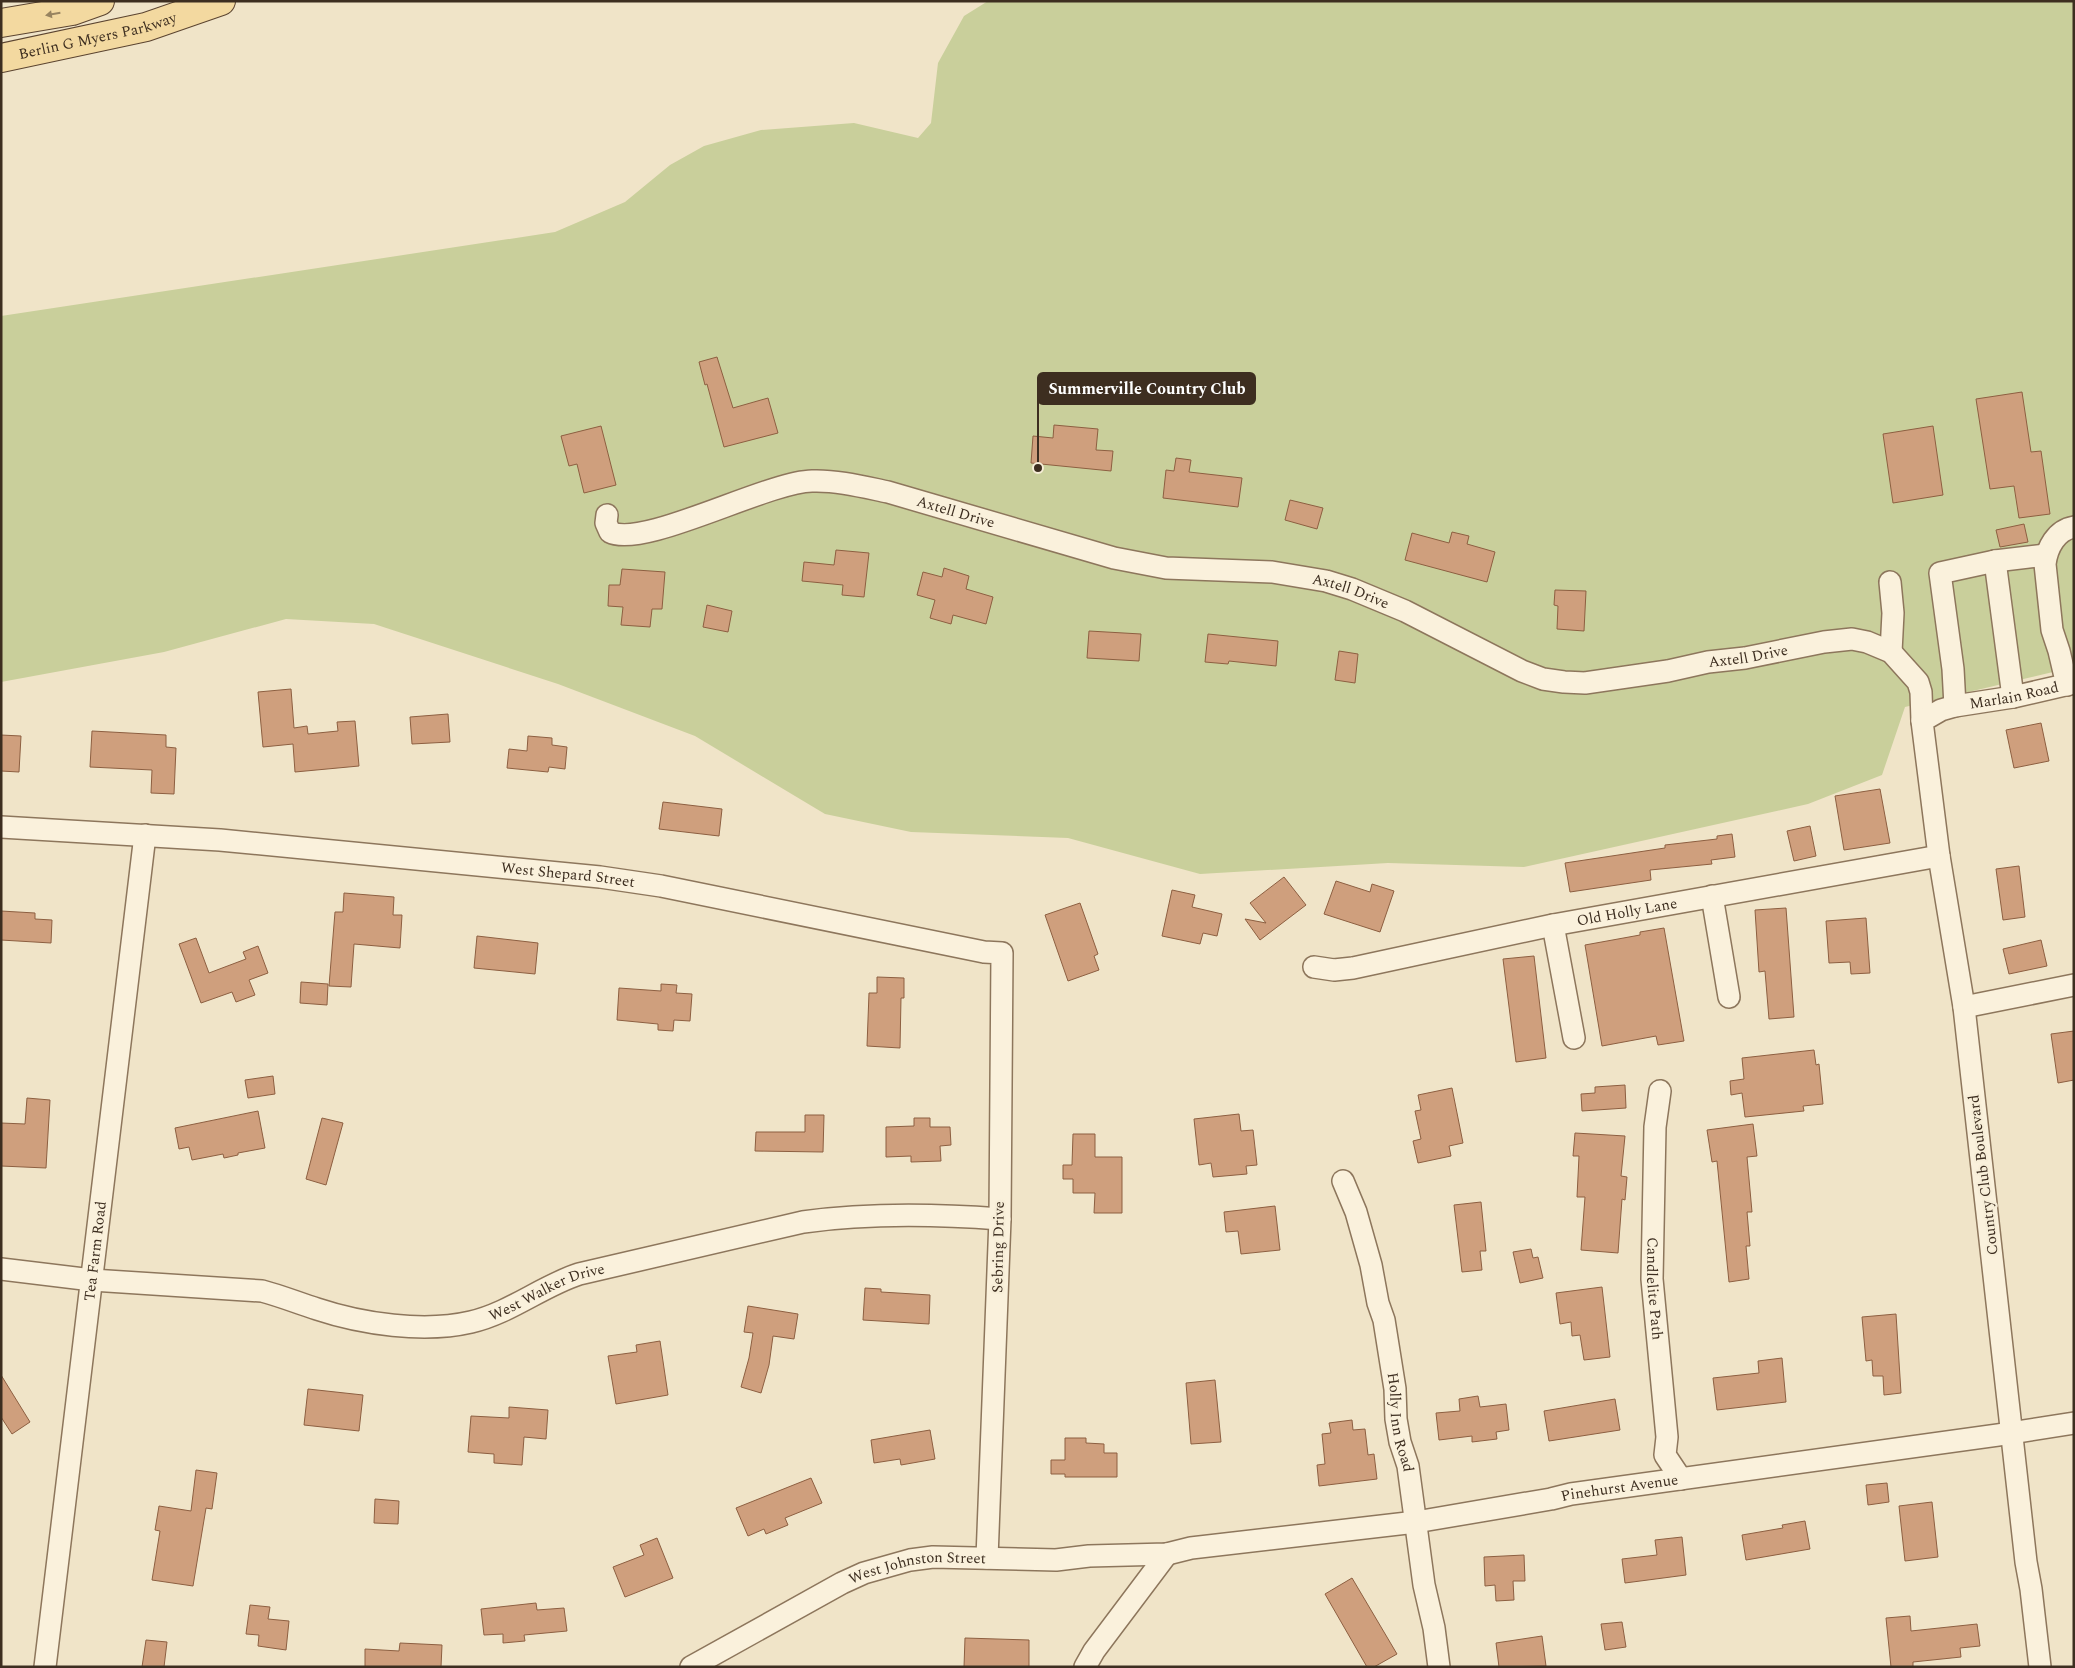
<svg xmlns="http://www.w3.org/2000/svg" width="2075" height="1668" font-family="Spectral,serif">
<rect width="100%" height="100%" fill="#f0e4c8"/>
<path fill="#c9cf9b" d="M 988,1 L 2074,1 L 2074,667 L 1905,707 L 1882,775 L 1808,804 L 1524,867 L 1388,863 L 1200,874 L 1068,838 L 911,832 L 825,814 L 695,736 L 558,684 L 374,624 L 286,619 L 164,652 L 1,682 L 1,316 L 555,232 L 625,202 L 670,165 L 704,146 L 761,130 L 854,123 L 918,138 L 931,123 L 938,63 L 964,16 Z"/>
<path fill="#cf9f7d" stroke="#8d5f41" d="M 717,357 L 733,408 L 768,398 L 778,433 L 724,447 L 707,384 L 705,385 L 699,362 Z
M 2022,392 L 2031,452 L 2041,451 L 2050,514 L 2019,518 L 2014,486 L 1990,489 L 1976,399 Z
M 1054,425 L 1098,429 L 1096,450 L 1113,451 L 1111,471 L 1031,463 L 1033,436 L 1053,438 Z
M 601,426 L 616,485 L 584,493 L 577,464 L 569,466 L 561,436 Z
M 1933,426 L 1943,495 L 1893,503 L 1883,434 Z
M 1176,458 L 1191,460 L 1189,472 L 1242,478 L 1238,507 L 1163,498 L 1166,470 L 1174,471 Z
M 1290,500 L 1323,508 L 1317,529 L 1285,520 Z
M 2024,524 L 2028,542 L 2000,547 L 1996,530 Z
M 1452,532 L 1469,536 L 1467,544 L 1495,552 L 1487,582 L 1405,560 L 1412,533 L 1449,543 Z
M 836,550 L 869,553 L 864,597 L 842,595 L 843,585 L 802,581 L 804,562 L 834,565 Z
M 944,568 L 969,576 L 966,589 L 993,597 L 986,624 L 953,615 L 951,624 L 930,618 L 935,600 L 917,595 L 923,572 L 942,577 Z
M 622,569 L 665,572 L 662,609 L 652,609 L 650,627 L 621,625 L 623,607 L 608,606 L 609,585 L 620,585 Z
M 1555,590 L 1586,591 L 1584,631 L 1557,629 L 1558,606 L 1554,605 Z
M 707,605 L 732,611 L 728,632 L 703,627 Z
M 1089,631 L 1141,634 L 1139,661 L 1087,658 Z
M 1208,634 L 1278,641 L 1276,666 L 1229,661 L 1228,664 L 1205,662 Z
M 1339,651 L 1358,654 L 1355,683 L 1335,680 Z
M 291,689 L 294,728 L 307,726 L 308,734 L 338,731 L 337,722 L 355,721 L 359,766 L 295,772 L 293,744 L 263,747 L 258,692 Z
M 448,714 L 450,742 L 412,744 L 410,717 Z
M 2041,723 L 2049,761 L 2014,768 L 2006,730 Z
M 92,731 L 166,735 L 166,747 L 176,748 L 174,794 L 151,793 L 152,770 L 90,767 Z
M 1,735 L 21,736 L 19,772 L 1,771 Z
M 528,736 L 552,738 L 552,745 L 567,747 L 565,769 L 549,767 L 548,772 L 507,768 L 509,749 L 527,751 Z
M 1880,789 L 1890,843 L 1844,850 L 1835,796 Z
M 663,802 L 722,809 L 719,836 L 659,829 Z
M 1810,826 L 1816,856 L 1794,861 L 1787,831 Z
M 1732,834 L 1735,857 L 1711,860 L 1712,864 L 1650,870 L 1651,880 L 1570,892 L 1565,863 L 1665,848 L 1665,845 L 1717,839 L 1717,836 Z
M 2019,866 L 2025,917 L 2003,920 L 1996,869 Z
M 1284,877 L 1306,905 L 1260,940 L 1245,919 L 1266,923 L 1250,903 Z
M 1336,881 L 1370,892 L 1372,884 L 1394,891 L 1380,932 L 1324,914 Z
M 1172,890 L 1195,895 L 1192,907 L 1222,914 L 1217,936 L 1203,933 L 1200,944 L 1162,936 Z
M 344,893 L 394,897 L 393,915 L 402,915 L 400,948 L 354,944 L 351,987 L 329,986 L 335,912 L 343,912 Z
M 1080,903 L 1098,954 L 1094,956 L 1099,970 L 1068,981 L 1045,915 Z
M 1786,908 L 1794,1017 L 1769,1019 L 1765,971 L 1759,972 L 1755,910 Z
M 1,911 L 35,913 L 35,919 L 52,920 L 51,943 L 1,940 Z
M 1866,918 L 1870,973 L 1851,974 L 1850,962 L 1829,963 L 1826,921 Z
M 1664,928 L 1684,1041 L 1658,1045 L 1656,1036 L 1602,1046 L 1585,945 L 1640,935 L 1640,932 Z
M 477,936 L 538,943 L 535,974 L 474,968 Z
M 196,938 L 209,973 L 246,959 L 243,952 L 258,946 L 268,973 L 249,980 L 255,995 L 236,1002 L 232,992 L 201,1003 L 179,944 Z
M 2041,940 L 2047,966 L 2009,974 L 2003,949 Z
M 1534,956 L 1546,1058 L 1516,1062 L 1503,959 Z
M 877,977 L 904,978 L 904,998 L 901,998 L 900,1048 L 867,1046 L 869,993 L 877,993 Z
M 301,982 L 328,984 L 327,1005 L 300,1003 Z
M 661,984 L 677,985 L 676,993 L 692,994 L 690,1021 L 674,1020 L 673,1031 L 658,1030 L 658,1024 L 617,1020 L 619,988 L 661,991 Z
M 2074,1031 L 2074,1080 L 2058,1083 L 2051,1034 Z
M 1814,1050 L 1816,1065 L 1819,1064 L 1823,1104 L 1803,1106 L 1804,1111 L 1745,1117 L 1742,1093 L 1731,1095 L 1730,1081 L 1744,1079 L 1742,1058 Z
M 273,1076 L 275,1094 L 248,1098 L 245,1080 Z
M 1625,1085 L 1626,1108 L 1582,1111 L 1581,1094 L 1595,1093 L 1595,1087 Z
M 1452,1088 L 1463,1143 L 1449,1146 L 1451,1156 L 1418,1163 L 1413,1141 L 1421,1139 L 1415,1111 L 1421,1110 L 1418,1095 Z
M 27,1098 L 50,1100 L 46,1168 L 1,1166 L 1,1123 L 25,1124 Z
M 258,1111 L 265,1148 L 238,1153 L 238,1155 L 224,1158 L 223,1154 L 192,1160 L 189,1147 L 179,1149 L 175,1128 Z
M 1239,1114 L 1241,1131 L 1253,1130 L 1257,1165 L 1246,1166 L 1247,1174 L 1213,1177 L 1211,1163 L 1199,1165 L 1194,1119 Z
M 805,1115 L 824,1115 L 823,1152 L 755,1151 L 756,1132 L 805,1132 Z
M 322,1118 L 343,1123 L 326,1185 L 306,1179 Z
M 914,1118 L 930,1118 L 930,1127 L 950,1127 L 951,1145 L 940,1146 L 941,1161 L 911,1162 L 911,1156 L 886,1157 L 886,1127 L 914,1126 Z
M 1753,1124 L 1757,1156 L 1747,1157 L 1752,1212 L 1747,1212 L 1750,1246 L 1746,1246 L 1749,1279 L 1729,1282 L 1717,1161 L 1712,1162 L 1707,1130 Z
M 1575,1133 L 1625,1136 L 1621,1176 L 1627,1177 L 1625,1200 L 1622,1199 L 1618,1253 L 1581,1250 L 1585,1197 L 1577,1197 L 1579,1156 L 1573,1156 Z
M 1073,1134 L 1095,1134 L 1095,1157 L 1122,1157 L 1122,1213 L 1094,1213 L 1095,1193 L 1073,1193 L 1073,1179 L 1063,1179 L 1063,1165 L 1072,1165 Z
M 1481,1202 L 1486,1251 L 1480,1251 L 1482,1270 L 1462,1272 L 1454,1205 Z
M 1275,1206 L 1280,1250 L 1241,1254 L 1238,1231 L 1226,1232 L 1224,1212 Z
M 1531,1249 L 1533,1258 L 1538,1257 L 1543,1278 L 1520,1283 L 1513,1252 Z
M 1602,1287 L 1610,1357 L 1584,1360 L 1580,1335 L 1572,1336 L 1571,1322 L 1560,1324 L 1556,1293 Z
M 865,1288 L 881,1289 L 881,1292 L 930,1295 L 929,1324 L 863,1320 Z
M 748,1306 L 798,1314 L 794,1339 L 773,1336 L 769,1365 L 761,1393 L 741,1387 L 749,1358 L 753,1333 L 744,1332 Z
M 1896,1314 L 1901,1393 L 1884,1395 L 1883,1376 L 1873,1376 L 1872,1360 L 1866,1361 L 1862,1317 Z
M 660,1341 L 668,1395 L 616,1404 L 608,1356 L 637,1352 L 636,1345 Z
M 1782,1358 L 1786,1402 L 1717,1410 L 1713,1378 L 1759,1373 L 1758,1361 Z
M 1,1375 L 30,1422 L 12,1434 L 1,1417 Z
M 1215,1380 L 1221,1442 L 1191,1444 L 1186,1383 Z
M 308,1389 L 363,1395 L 359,1431 L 304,1425 Z
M 1478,1396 L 1480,1407 L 1506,1404 L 1509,1430 L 1496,1432 L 1497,1439 L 1472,1442 L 1472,1436 L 1439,1440 L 1436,1413 L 1460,1411 L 1459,1399 Z
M 1615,1399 L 1620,1430 L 1549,1441 L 1544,1411 Z
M 509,1407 L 548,1410 L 546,1439 L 524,1437 L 522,1465 L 494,1463 L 494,1454 L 468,1452 L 471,1416 L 509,1418 Z
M 1352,1420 L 1353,1430 L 1365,1429 L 1368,1455 L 1374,1454 L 1377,1479 L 1319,1486 L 1317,1465 L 1325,1464 L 1322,1434 L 1331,1433 L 1329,1423 Z
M 930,1430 L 935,1459 L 901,1465 L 900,1459 L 874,1463 L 871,1440 Z
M 1065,1438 L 1086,1438 L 1086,1443 L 1104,1444 L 1104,1453 L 1117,1453 L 1117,1477 L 1065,1477 L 1065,1474 L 1051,1474 L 1051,1460 L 1065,1460 Z
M 196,1470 L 217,1473 L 212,1509 L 206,1508 L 193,1586 L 152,1580 L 160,1531 L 155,1530 L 159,1506 L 191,1511 Z
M 811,1478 L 822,1503 L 785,1518 L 788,1525 L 766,1534 L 764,1529 L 748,1536 L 736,1508 Z
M 1887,1483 L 1889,1502 L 1868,1505 L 1866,1485 Z
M 375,1499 L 399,1501 L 398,1524 L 374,1523 Z
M 1932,1502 L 1938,1557 L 1905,1561 L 1899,1506 Z
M 1805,1521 L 1810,1549 L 1746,1560 L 1742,1535 L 1783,1528 L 1782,1525 Z
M 1682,1537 L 1686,1575 L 1625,1583 L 1622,1559 L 1657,1555 L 1655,1540 Z
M 657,1538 L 673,1578 L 625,1597 L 613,1567 L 644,1555 L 640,1545 Z
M 1524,1555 L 1525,1581 L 1513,1581 L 1514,1600 L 1496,1601 L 1495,1585 L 1485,1586 L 1484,1557 Z
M 1352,1578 L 1397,1654 L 1374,1667 L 1367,1667 L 1325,1594 Z
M 536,1603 L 537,1610 L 564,1608 L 567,1631 L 524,1635 L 525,1641 L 503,1643 L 503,1634 L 484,1635 L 481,1609 Z
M 250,1605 L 270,1607 L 268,1619 L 289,1621 L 286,1650 L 258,1646 L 259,1635 L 246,1634 Z
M 1910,1616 L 1911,1631 L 1977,1624 L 1980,1646 L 1960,1648 L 1961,1657 L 1913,1662 L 1913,1667 L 1891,1667 L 1886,1618 Z
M 1622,1622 L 1626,1647 L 1605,1650 L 1601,1624 Z
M 1542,1636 L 1546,1666 L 1499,1667 L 1496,1643 Z
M 965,1638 L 1029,1640 L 1029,1667 L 964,1667 Z
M 146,1640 L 167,1642 L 164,1667 L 142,1667 Z
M 400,1643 L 442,1645 L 441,1667 L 365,1667 L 365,1649 L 399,1651 Z"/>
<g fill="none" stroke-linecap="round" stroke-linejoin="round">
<defs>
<g id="minor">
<path id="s1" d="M 607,515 L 606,523 L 610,532 C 643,549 766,482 812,481 C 837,480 864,487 888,492 L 1114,558 L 1166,568 L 1272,572 L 1326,581 L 1352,589 L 1405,611 L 1522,671 L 1543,679 L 1564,682 L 1585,683 L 1668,671 L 1708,662 L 1745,658 L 1824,642 L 1852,639 L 1867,642 L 1891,652 L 1918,682 L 1921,692 L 1922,721"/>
<path d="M 1995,561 L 2013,697"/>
<path d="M 1890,582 L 1893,613 L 1891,652"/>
<path d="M 2067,685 L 2059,651 L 2052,630 L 2045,564 C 2047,548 2056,530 2074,527"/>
<path d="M 1955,706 L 1953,669 L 1940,573 L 1995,561 L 2046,555"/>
<path id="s2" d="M 1,827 L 220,840 L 600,877 L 661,886 L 984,952 L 1002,953 L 1000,1219 L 987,1558"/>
<path d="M 1712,896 L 1729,997"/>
<path d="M 1553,925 L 1574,1038"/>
<path id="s3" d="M 1314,967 L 1334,970 L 1353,968 L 1553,925 L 1939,856"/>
<path d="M 1964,1007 L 2074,985"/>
<path id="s4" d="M 1660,1091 L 1655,1127 L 1652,1279 L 1667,1437 L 1665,1455 L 1681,1479"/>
<path id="s5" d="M 1343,1181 L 1356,1212 L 1371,1265 L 1378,1303 L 1384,1320 L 1395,1389 L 1396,1419 L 1400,1442 L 1408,1466 L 1424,1585 L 1434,1628 L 1439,1667"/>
<path id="s6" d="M 1,1269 L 92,1280 L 262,1291 C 281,1296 298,1303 317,1309 C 362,1324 424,1333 471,1322 C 510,1313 542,1286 579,1274 L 803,1222 C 867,1213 935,1214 1000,1219"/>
<path id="s7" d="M 45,1667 L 145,835"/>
<path id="s8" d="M 691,1667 L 842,1583 L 864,1573 L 910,1560 L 933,1557 L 1056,1560 L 1089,1556 L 1167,1554 L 1191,1548 L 1416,1522 L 1551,1499 L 1571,1494 L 1998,1435 L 2074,1423"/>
<path d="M 1085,1667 L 1094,1651 L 1167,1554"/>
<path id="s9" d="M 2040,1667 L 2031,1589 L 2026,1562 L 1964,1007 L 1939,856 L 1922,721 L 1941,710 L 1955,706 L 2013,697 L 2074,683"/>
</g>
<g id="major">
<path d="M 1,23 L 72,11 L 100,1"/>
<path id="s10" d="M 1,58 L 146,27 L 221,1"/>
</g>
</defs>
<use href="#minor" stroke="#8d765c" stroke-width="24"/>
<use href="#major" stroke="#5b4430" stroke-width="30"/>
<use href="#minor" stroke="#faf1dc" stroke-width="21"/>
<use href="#major" stroke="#f3d9a0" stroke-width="28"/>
</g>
<defs><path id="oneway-solid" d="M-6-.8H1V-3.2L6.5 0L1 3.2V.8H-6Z" transform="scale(1.25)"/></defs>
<use fill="#988460" href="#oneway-solid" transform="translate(53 14) rotate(170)"/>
<g text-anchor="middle" stroke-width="4.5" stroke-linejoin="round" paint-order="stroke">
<g font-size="15" fill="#3d2e20" stroke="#f7eed8">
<text dy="5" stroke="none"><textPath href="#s10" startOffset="99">Berlin G Myers Parkway</textPath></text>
<text dy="5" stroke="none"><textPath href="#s1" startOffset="376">Axtell Drive</textPath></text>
<text dy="5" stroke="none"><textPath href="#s1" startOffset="781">Axtell Drive</textPath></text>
<text dy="5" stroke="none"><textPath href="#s1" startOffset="1201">Axtell Drive</textPath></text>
<text dy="5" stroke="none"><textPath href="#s9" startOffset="1050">Marlain Road</textPath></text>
<text dy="5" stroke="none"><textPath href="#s2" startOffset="569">West Shepard Street</textPath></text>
<text dy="5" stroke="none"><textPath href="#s3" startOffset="319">Old Holly Lane</textPath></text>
<text transform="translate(1983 1175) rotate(-97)" y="5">Country Club Boulevard</text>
<text transform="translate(998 1247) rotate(-89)" y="5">Sebring Drive</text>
<text dy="5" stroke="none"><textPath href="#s7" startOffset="419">Tea Farm Road</textPath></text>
<text dy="5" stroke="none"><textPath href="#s4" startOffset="198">Candlelite Path</textPath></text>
<text dy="5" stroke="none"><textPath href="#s6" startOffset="558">West Walker Drive</textPath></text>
<text dy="5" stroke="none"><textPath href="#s5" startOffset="249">Holly Inn Road</textPath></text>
<text dy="5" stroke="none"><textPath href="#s8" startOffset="960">Pinehurst Avenue</textPath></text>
<text dy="5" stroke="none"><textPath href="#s8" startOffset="251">West Johnston Street</textPath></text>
</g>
</g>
<path fill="none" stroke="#3d2e20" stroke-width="2" d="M1038 468L1038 389"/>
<circle fill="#3d2e20" stroke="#f7eed8" stroke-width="2" cx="1038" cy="468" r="5"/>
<rect fill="#3d2e20" stroke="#3d2e20" stroke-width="2" x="1038" y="373" width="217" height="31" rx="5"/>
<g font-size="16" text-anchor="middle" font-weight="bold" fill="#fff">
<text x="1147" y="394">Summerville Country Club</text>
</g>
<rect width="2075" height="1668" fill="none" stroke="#3d2e20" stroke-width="5"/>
</svg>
